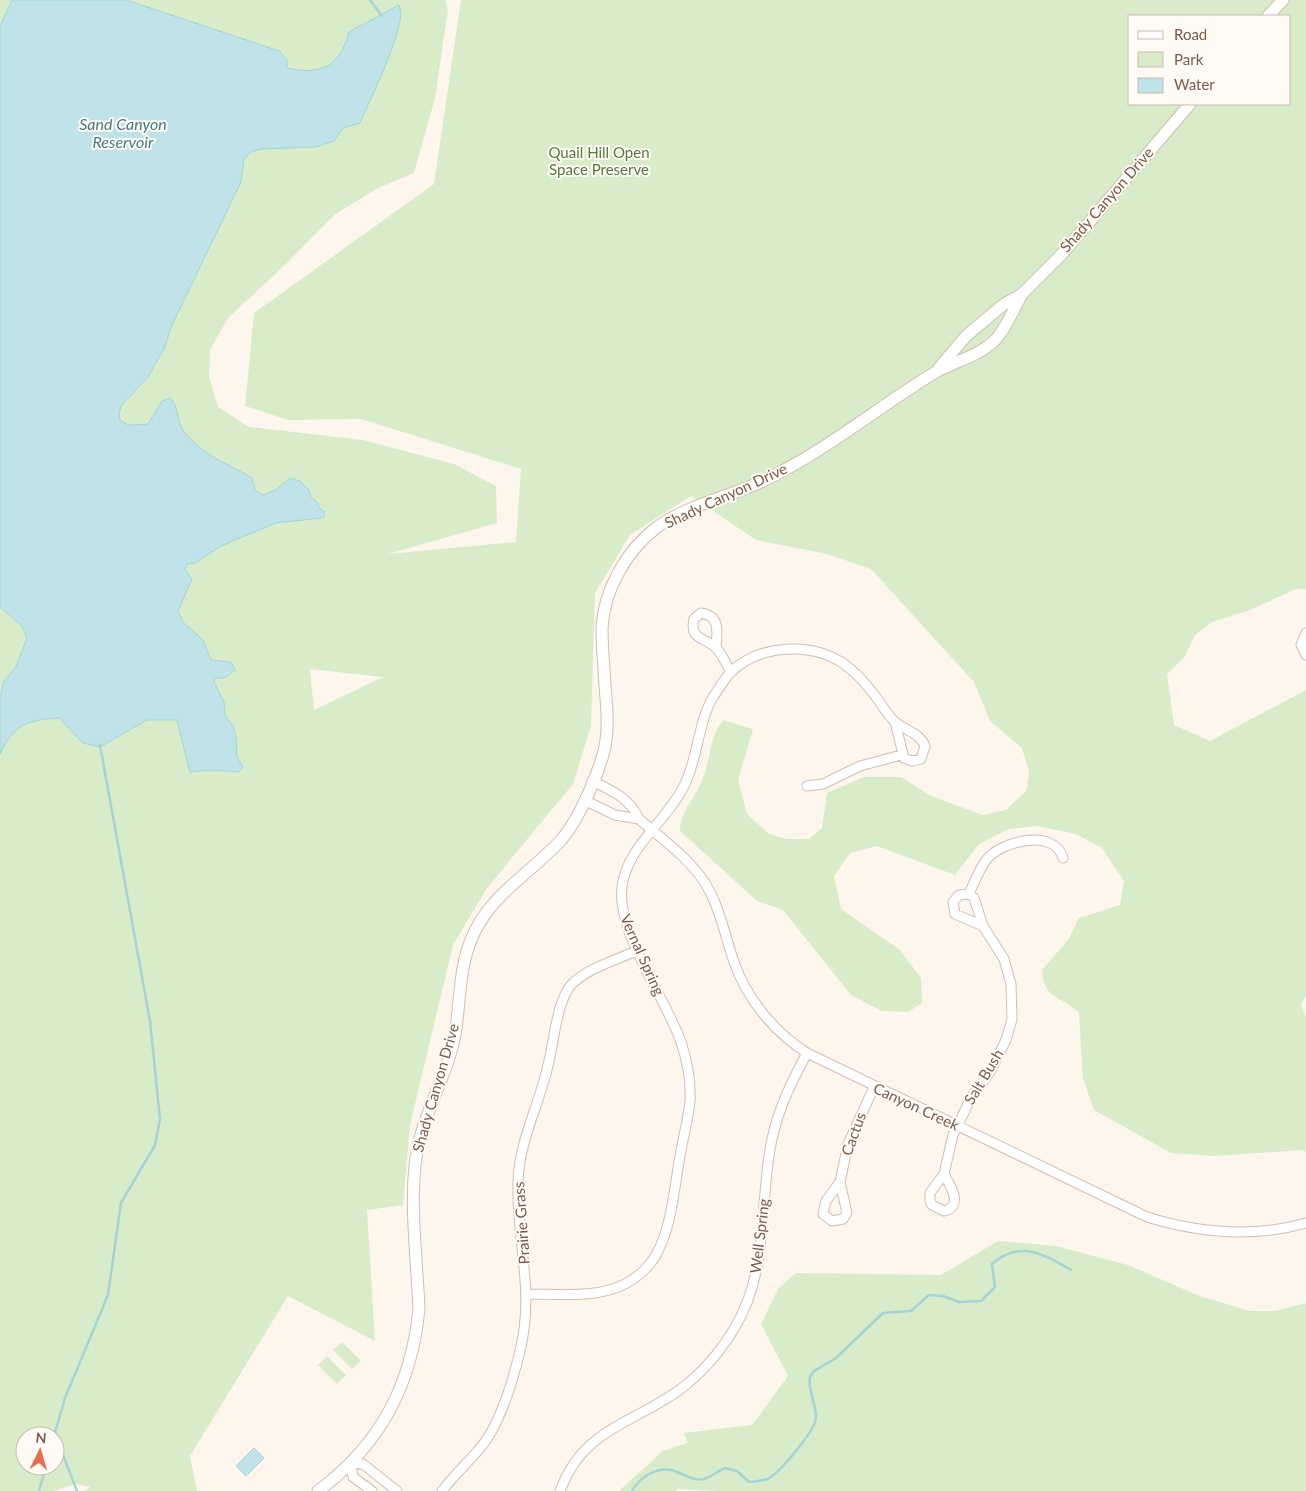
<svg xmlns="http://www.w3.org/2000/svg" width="1306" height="1491" font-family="Lato,sans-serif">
<rect width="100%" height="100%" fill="#fdf6ec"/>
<path fill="#d8ecc9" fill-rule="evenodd" d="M 0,0 L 445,0 L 448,10 L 435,98 L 414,173 L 378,188 L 334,215 L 286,264 L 228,318 L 210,350 L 209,377 L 218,407 L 249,427 L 363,440 L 454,464 L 496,486 L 497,523 L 388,554 L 516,542 L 521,469 L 361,419 L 288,420 L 245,406 L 254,313 L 434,184 L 461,0 L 1306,0 L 1306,589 L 1296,589 L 1250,610 L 1212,622 L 1195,635 L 1184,658 L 1167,674 L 1174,725 L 1210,741 L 1306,690 L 1306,996 L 1301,1004 L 1306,1017 L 1306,1152 L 1302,1150 L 1215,1156 L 1171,1153 L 1094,1110 L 1083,1079 L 1079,1013 C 1062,995 1043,1000 1042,970 L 1068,940 L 1079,918 L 1120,905 L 1124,881 L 1102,848 L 1076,834 L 1037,826 L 1009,829 L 979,844 L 955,875 L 877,846 L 850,853 L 834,876 L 841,909 L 900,950 L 921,978 L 922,1003 L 908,1012 L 882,1011 L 851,995 L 783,910 L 757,901 L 680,831 C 680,811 697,796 703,778 C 711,758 709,737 723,720 L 753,729 L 738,780 L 747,814 L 769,834 L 787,839 L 809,839 L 822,828 L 827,793 L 864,777 L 901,777 L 931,796 L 983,815 L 1006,810 L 1027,790 L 1029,772 L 1022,748 L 990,721 L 974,682 L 871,569 L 827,554 L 756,540 L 691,496 L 630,535 L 595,593 L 591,726 L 573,784 L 487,888 L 453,945 L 410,1125 L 403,1205 L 367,1210 L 375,1341 L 288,1296 L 190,1456 L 197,1491 L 84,1491 L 90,1487 L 76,1484 L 54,1491 L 0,1491 ZM 1130,16 L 1290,16 L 1290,104 L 1130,104 ZM 310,669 L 383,677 L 314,710 ZM 25,1436 L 55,1436 L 55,1466 L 25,1466 Z
M 998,1241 L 1056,1246 L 1128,1265 L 1197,1295 L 1249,1311 L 1275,1311 L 1306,1303 L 1306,1491 L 719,1491 L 678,1489 L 676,1491 L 619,1491 L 663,1451 L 688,1443 L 684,1433 L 752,1425 L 788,1376 L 761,1324 L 778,1289 L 796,1273 L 941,1275 Z
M 342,1342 L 361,1361 L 352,1369 L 333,1350 Z
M 327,1356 L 346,1375 L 337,1384 L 318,1365 Z"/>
<path fill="#bfe3e8" stroke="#a5d3da" d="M 12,0 L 126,0 L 279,51 L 287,60 L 287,68 C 321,76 340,66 349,32 L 399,5 C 409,23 369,101 360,123 L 343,128 L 334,141 L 316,147 L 261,149 L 251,152 L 244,159 L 241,182 L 172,325 L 164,349 L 148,377 L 122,405 L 119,412 L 120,420 L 128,425 L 148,424 L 162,401 L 170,398 C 179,406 176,420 183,430 C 202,456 226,462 252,478 L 255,490 L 263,495 L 276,490 L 290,478 L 300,481 L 309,490 L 311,497 L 318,503 L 319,508 L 324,511 L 325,516 L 321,518 L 276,523 L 221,546 L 195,563 L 187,564 L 185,569 L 192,579 L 178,611 L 183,622 L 203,640 L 211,660 L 231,662 L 235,670 L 225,678 L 215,678 L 214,682 L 224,702 L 225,715 L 233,726 L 236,737 L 237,757 L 243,767 L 238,772 L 211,770 L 190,772 L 177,720 L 147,720 L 100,747 L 83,743 L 59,718 C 28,720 14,724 0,754 L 0,698 L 4,681 L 16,667 L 27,638 L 22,626 L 0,607 L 0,26 Z
M 254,1448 L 264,1458 L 246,1476 L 236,1466 Z"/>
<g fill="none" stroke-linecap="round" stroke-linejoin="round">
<path stroke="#a5d3da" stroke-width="2.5" d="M 370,0 L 382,16
M 55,1434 L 77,1491
M 54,1436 L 65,1398 L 108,1295 L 121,1203 L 155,1145 L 160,1119 L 150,1021 L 100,745
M 39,1491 L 46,1466
M 632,1491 C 639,1478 656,1467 671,1470 C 681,1472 693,1482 704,1479 C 711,1477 718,1471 725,1468 L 737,1471 L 749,1482 C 756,1481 766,1481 771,1477 C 782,1469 811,1435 815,1422 C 819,1408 807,1392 810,1377 L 814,1371 L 836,1358 L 883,1313 L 911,1311 L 929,1295 L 943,1296 L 959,1302 L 981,1301 L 995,1287 L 992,1264 C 1020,1239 1045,1255 1071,1270"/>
<defs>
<path id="minor" d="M 1306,633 L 1301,645 L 1306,655
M 716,647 C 717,632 721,616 701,613 L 694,619 C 689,640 705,637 716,648 C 722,653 726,665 731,672
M 592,781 C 611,790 631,799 639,819 C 662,839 689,858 705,883 C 720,907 725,936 734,962 C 747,999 774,1032 807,1053 L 1147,1217 C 1199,1233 1253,1238 1306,1223
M 807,786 L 823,784 L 860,766 L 901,755
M 584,800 L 615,815 L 639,819
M 969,894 C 974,883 979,869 987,859 C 1002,841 1054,828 1063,858
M 944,1174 C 950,1185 964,1206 944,1211 L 932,1205 L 930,1201 L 930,1193 L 944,1174 L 953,1135 L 971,1098 L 990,1072 L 1006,1040 L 1012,1019 L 1011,984 L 1004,959 L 983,926 L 974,898 L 969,894 L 959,895 L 953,902 L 955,914 L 983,926
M 840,1182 L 826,1201 L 823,1214 L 832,1221 L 843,1219 L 847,1213 L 840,1182 L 848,1144 L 874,1087
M 527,1294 C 560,1294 597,1299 627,1283 C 638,1277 650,1266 656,1255 C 672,1226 674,1189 680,1156 C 683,1138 688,1120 690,1101 C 691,1081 687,1060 681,1042 C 665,995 609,924 624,877 C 634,841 669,818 685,784 C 698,757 698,723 713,697 C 718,690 724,679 731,672 C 760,644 812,642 844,664 C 857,673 867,685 876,697 C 882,705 887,714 894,721 C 904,730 920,733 925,746 L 921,759 L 912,761 L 904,758 L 895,722
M 372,1491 L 353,1477 L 351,1463 L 363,1464 L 397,1491
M 442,1491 C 456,1472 474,1458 487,1439 C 503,1414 513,1380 520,1351 C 535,1289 516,1241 518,1182 C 519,1140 541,1101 549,1061 C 554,1040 557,1002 571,985 C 587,968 617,960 638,950
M 560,1491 C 582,1430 631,1424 678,1391 C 700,1375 720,1352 734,1329 C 767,1275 760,1215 769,1156 C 774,1118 789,1086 807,1053"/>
<path id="tertiary" d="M 1268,16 L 1283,0
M 939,368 L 966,336 L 1003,305 L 1022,294 L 1062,254 L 1190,104
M 318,1491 C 380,1445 412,1385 419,1308 C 417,1260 408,1193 418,1146 C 427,1106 450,1069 456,1029 C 461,991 459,956 480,922 C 500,889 536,868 562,839 C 579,819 597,777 604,751 C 609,730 607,708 605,686 C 604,667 602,647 602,628 C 604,590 626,551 656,528 C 687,505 729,497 763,481 C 824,452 877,408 934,373 C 954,361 979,357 996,339 C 1007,327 1014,308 1022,294"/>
</defs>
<use href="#minor" stroke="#d1beb0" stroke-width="11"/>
<use href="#tertiary" stroke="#d1beb0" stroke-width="13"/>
<use href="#minor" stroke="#fff" stroke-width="9"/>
<use href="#tertiary" stroke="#fff" stroke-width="11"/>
</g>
<g text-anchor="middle" stroke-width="4" stroke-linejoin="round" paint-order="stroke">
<g font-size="15" fill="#537a41" stroke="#fffaf3">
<text x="599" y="158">Quail Hill Open<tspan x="599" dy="17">Space Preserve</tspan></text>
</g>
<g font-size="15" fill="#7a5c4d" stroke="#fffaf3">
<text transform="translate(1107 200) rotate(-49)" y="5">Shady Canyon Drive</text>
<text transform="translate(726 496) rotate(-25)" y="5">Shady Canyon Drive</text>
<text transform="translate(642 955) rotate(66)" y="5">Vernal Spring</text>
<text transform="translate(984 1077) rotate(-59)" y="5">Salt Bush</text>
<text transform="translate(436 1088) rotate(-74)" y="5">Shady Canyon Drive</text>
<text transform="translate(916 1107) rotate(25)" y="5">Canyon Creek</text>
<text transform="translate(854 1134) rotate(-70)" y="5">Cactus</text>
<text transform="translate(522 1223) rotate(-94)" y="5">Prairie Grass</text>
<text transform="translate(760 1236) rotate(-83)" y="5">Well Spring</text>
</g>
<g font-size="16" font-style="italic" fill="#437c86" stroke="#fffaf3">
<text x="123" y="130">Sand Canyon<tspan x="123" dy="18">Reservoir</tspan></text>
</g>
</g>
<rect x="1128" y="15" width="162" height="90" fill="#fffaf3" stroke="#cabbb1"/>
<rect x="1138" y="31" width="25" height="8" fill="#ffffff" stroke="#cabbb1"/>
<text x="1174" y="40" font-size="15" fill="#7a5c4d">Road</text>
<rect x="1138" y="52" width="25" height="15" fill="#d8ecc9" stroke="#cabbb1"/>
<text x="1174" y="65" font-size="15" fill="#7a5c4d">Park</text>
<rect x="1138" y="78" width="25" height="15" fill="#bfe3e8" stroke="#cabbb1"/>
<text x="1174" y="90" font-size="15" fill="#7a5c4d">Water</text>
<g transform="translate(40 1451) rotate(5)"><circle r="24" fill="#fffaf3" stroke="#cabbb1"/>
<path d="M0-4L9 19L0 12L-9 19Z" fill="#e76f51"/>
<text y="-8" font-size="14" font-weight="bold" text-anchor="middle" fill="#7a5c4d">N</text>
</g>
</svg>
